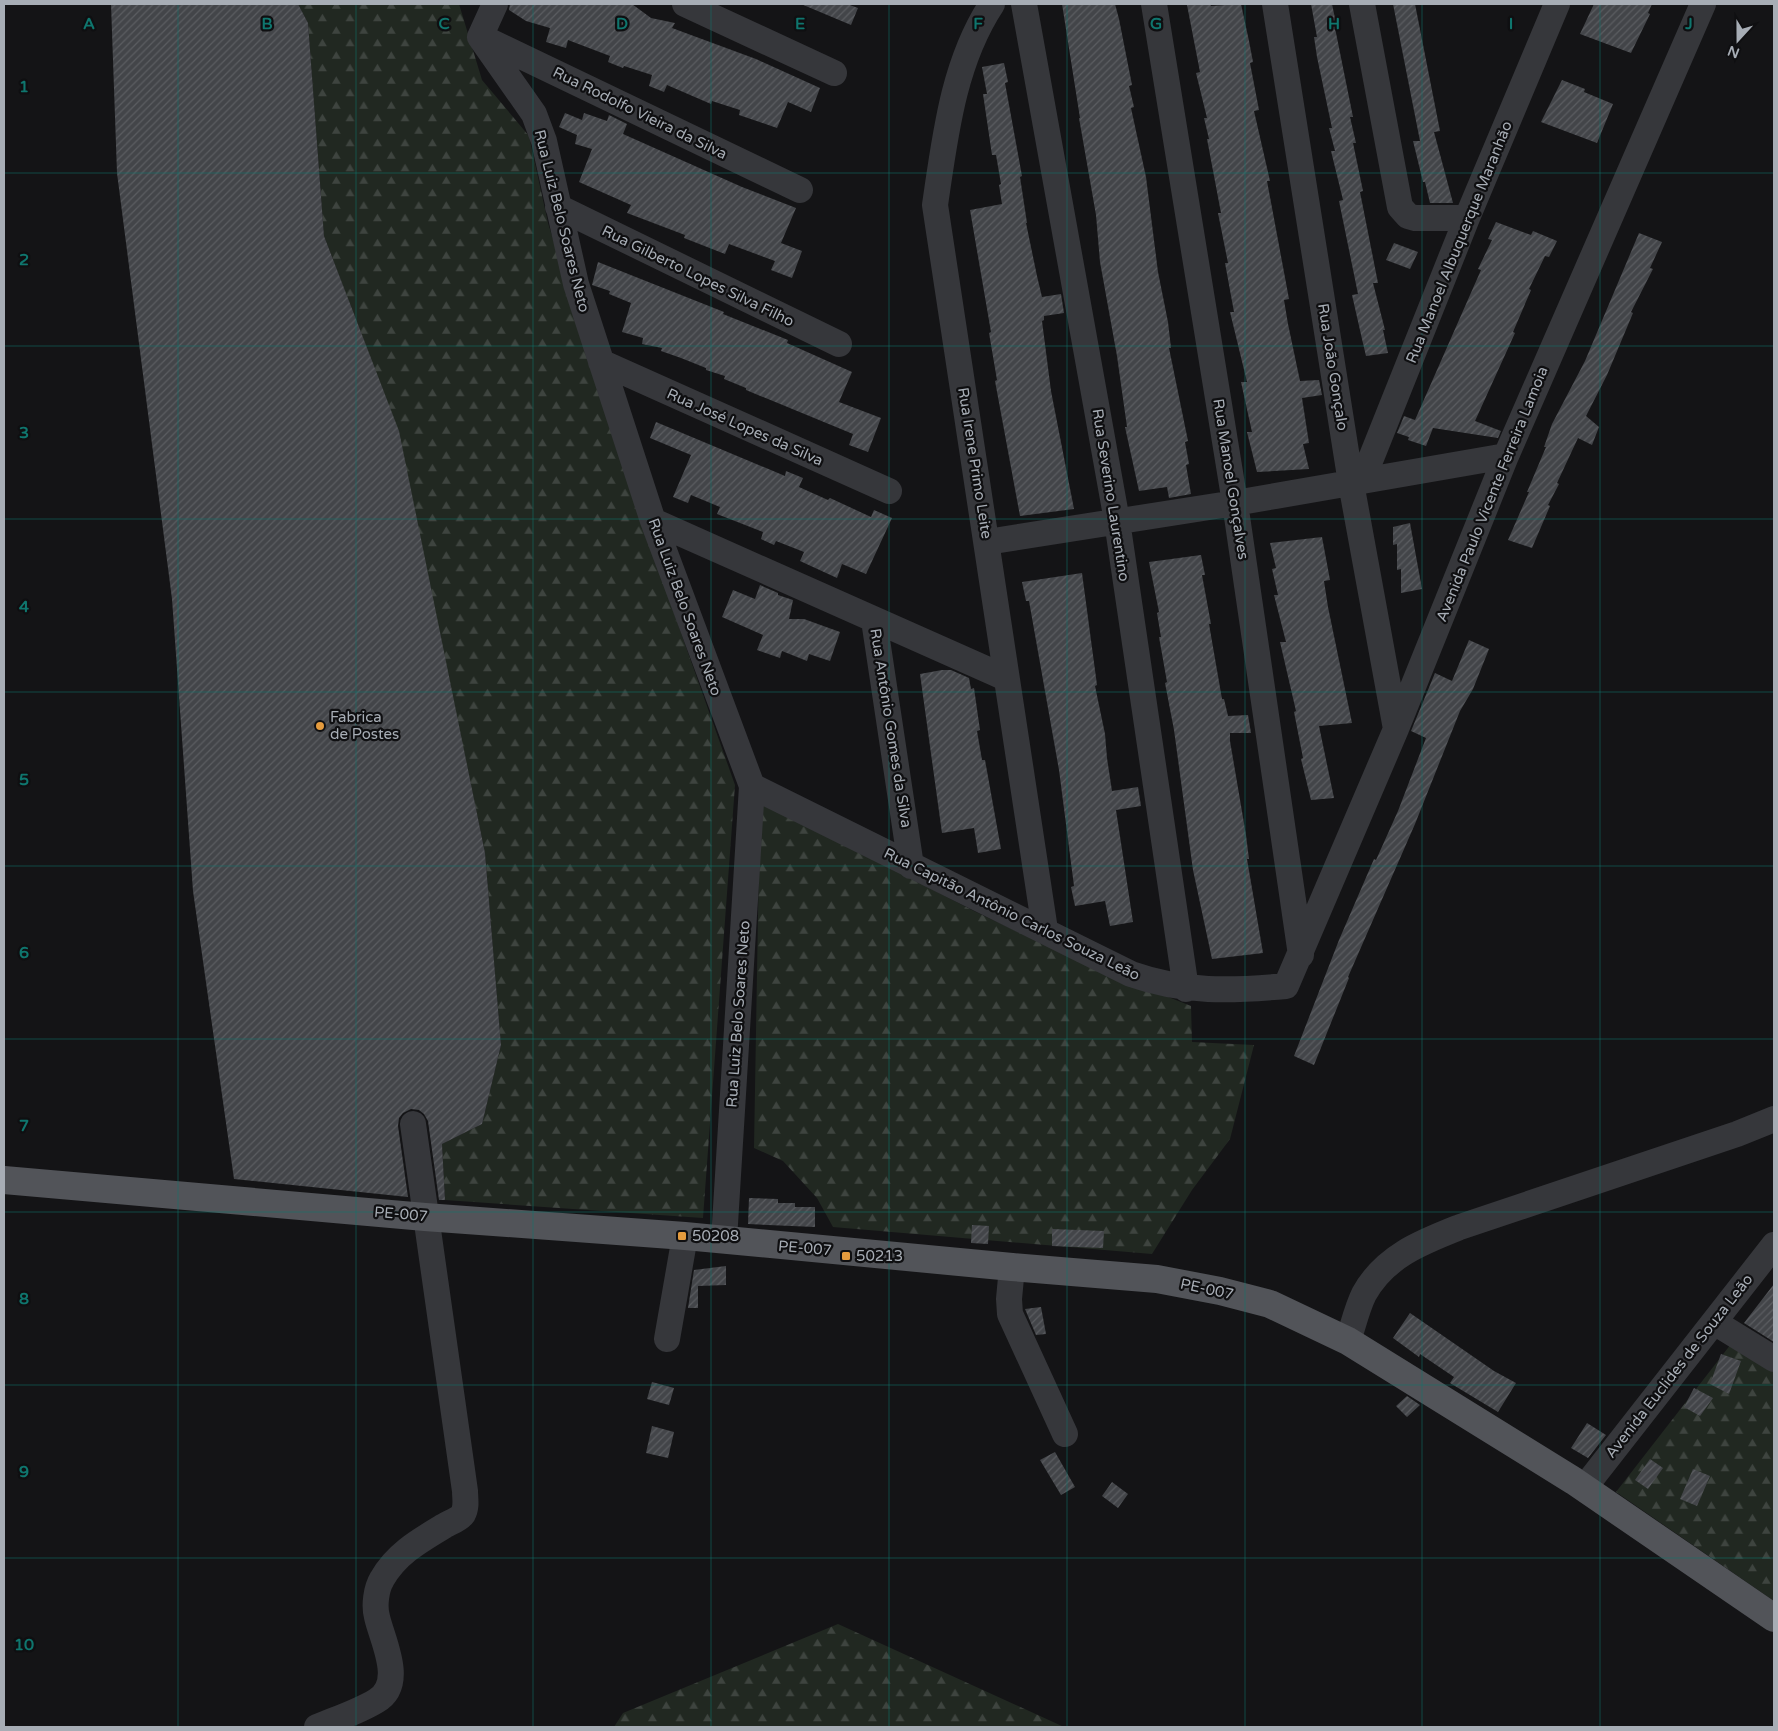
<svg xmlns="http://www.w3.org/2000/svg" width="1778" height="1731" font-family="'Varela Round',sans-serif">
<defs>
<pattern id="forest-firs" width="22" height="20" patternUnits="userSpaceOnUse" patternTransform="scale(1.25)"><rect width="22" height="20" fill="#212821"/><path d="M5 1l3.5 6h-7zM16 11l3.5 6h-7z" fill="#3e443f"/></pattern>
<pattern id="building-hatch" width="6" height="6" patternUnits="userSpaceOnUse" patternTransform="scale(1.25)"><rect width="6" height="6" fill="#434549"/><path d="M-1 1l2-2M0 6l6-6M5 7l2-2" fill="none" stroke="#5b5d61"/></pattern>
</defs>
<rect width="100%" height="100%" fill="#141416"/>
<path fill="url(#forest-firs)" d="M 298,4 L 459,4 L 482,80 L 529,136 L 548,223 L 636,506 L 735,785 L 703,1218 L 445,1200 L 442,1144 L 482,1124 L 501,1045 L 485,853 L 397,428 L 324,236 L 308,23 Z
M 760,801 L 974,911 L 1083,963 L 1191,1006 L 1192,1042 L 1254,1045 L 1230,1139 L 1192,1190 L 1152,1254 L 833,1227 L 817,1198 L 783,1161 L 754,1148 Z
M 1731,1344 L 1774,1371 L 1774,1601 L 1616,1492 Z
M 838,1624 L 1064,1727 L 614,1727 L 623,1713 Z"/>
<path fill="url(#building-hatch)" d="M 111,4 L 298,4 L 308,23 L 324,236 L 399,431 L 485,853 L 501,1045 L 482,1124 L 442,1144 L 445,1200 L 439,1200 L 428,1121 L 424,1114 L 419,1110 L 411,1109 L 403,1113 L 399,1118 L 398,1126 L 408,1197 L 234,1179 L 193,891 L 172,599 L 117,173 Z
M 510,4 L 632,4 L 651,18 L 675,23 L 672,28 L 756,59 L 820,88 L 811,112 L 788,102 L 777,128 L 739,115 L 740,110 L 712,101 L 711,104 L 667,85 L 664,92 L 649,86 L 652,75 L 624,66 L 623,68 L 608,62 L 610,56 L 568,40 L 566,48 L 546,42 L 550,28 L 526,21 L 509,10 Z
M 801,4 L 847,4 L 858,8 L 851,25 Z
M 1062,4 L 1115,4 L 1119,19 L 1132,85 L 1129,86 L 1134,107 L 1131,108 L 1146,177 L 1158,272 L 1168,322 L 1171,348 L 1169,348 L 1188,441 L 1185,442 L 1189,464 L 1186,465 L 1191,494 L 1169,498 L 1167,487 L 1139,491 L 1125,427 L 1127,427 L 1117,356 L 1100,262 L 1096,215 L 1079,118 L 1080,118 Z
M 1210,4 L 1211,6 L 1241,4 L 1249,41 L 1253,62 L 1250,63 L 1259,110 L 1254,111 L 1270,181 L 1267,181 L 1289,299 L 1284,300 L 1288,324 L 1300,381 L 1319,380 L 1322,395 L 1302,398 L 1309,443 L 1303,444 L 1309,469 L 1257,472 L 1247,432 L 1252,432 L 1241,382 L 1247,382 L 1230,312 L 1234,312 L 1225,263 L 1228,263 L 1218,213 L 1221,213 L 1207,139 L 1209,139 L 1204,118 L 1207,118 L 1196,73 L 1200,72 L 1187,5 Z
M 1311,4 L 1332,4 L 1337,28 L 1335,28 L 1353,117 L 1350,117 L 1356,143 L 1353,143 L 1363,191 L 1360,192 L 1378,283 L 1373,283 L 1385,330 L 1383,330 L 1388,353 L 1366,356 L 1362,339 L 1352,295 L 1358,294 L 1339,201 L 1343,200 L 1331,151 L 1335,151 L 1329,128 L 1332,128 L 1317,57 L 1314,37 L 1317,37 Z
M 1393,4 L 1415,4 L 1440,131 L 1434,132 L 1453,203 L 1430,203 L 1425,182 L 1423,182 L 1413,141 L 1420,141 Z
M 1594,4 L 1652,4 L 1648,13 L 1650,14 L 1631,53 L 1580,34 Z
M 1004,63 L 1008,82 L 1005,83 L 1022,176 L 1020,177 L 1027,223 L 1026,223 L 1037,276 L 1042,297 L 1061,294 L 1064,313 L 1044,316 L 1044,320 L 1042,321 L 1051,391 L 1074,509 L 1020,516 L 995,381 L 997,380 L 989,333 L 991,332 L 970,210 L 1002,204 L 999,185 L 1001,184 L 996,155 L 992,155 L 983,94 L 987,94 L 982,67 Z
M 1562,80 L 1585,89 L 1584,92 L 1613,104 L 1597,143 L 1541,122 Z
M 565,113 L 582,120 L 584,113 L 607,121 L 609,115 L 627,124 L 623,134 L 742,187 L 796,208 L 781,243 L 802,251 L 792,278 L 771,270 L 775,261 L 729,244 L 725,254 L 684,238 L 685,235 L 627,213 L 631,205 L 579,182 L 592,149 L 575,144 L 577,135 L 559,127 Z
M 1496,222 L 1531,235 L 1533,231 L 1557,241 L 1549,257 L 1545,256 L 1529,289 L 1531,290 L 1513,332 L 1515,333 L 1475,421 L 1501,431 L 1498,438 L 1433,428 L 1426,446 L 1408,440 L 1409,437 L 1397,433 L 1404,416 L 1415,420 L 1481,270 L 1478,269 L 1492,240 L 1488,239 Z
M 1639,233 L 1662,242 L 1650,268 L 1653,269 L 1631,312 L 1633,313 L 1607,375 L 1586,416 L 1599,427 L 1592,445 L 1578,438 L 1557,483 L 1559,484 L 1548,505 L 1550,506 L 1532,548 L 1508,540 L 1529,492 L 1527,492 L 1546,447 L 1544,447 L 1552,424 L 1585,361 Z
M 1394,243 L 1418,252 L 1410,269 L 1386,260 Z
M 598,262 L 724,312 L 723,314 L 788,340 L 787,343 L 852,372 L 839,402 L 881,418 L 868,452 L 849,445 L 853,434 L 746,390 L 746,388 L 724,379 L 725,376 L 706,370 L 706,368 L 681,358 L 661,351 L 662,348 L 642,344 L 643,338 L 622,332 L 631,303 L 609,294 L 610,291 L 592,285 Z
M 656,422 L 785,476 L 786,471 L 803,478 L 799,487 L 828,500 L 830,498 L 871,517 L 874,510 L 892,518 L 866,574 L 842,564 L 837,578 L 800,561 L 804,552 L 776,541 L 774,545 L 761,539 L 763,532 L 717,514 L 720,507 L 691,495 L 688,503 L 673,497 L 691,455 L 650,438 Z
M 1410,523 L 1422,589 L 1401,593 L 1401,569 L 1397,570 L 1397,544 L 1393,545 L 1393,527 Z
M 1322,537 L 1330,580 L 1324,581 L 1328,607 L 1352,723 L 1319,726 L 1334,798 L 1311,800 L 1301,759 L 1303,758 L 1294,712 L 1296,711 L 1280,642 L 1286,642 L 1274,595 L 1278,595 L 1272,569 L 1276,568 L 1270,543 Z
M 1201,555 L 1205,575 L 1202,575 L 1211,624 L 1209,624 L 1222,699 L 1224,699 L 1228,716 L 1248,715 L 1251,733 L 1230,733 L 1230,741 L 1246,835 L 1249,859 L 1247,859 L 1263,953 L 1212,959 L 1193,870 L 1174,730 L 1165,683 L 1167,682 L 1159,637 L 1161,637 L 1157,613 L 1159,612 L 1149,562 Z
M 1082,573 L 1097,685 L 1095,686 L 1105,734 L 1107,758 L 1112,791 L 1138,787 L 1141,806 L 1116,810 L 1133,922 L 1110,926 L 1105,901 L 1075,906 L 1071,887 L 1074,886 L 1059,770 L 1029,601 L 1026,601 L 1022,582 Z
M 760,585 L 778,593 L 778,595 L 793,600 L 789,619 L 804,619 L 840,632 L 830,661 L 809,654 L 807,661 L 782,651 L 780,658 L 757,650 L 763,635 L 722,617 L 733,590 L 755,599 Z
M 1469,640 L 1489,649 L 1473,689 L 1460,711 L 1415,824 L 1348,977 L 1349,978 L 1314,1065 L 1294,1056 L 1339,940 L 1374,859 L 1376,860 L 1398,811 L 1426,738 L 1411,731 L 1435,673 L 1452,681 Z
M 942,670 L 951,670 L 969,678 L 971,689 L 974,688 L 980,730 L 977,731 L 982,760 L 985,760 L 1001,849 L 978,853 L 974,828 L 942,833 L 920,674 Z
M 749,1198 L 778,1199 L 778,1203 L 795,1203 L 795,1207 L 815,1207 L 815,1227 L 748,1224 Z
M 972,1225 L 989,1226 L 988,1244 L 971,1243 Z
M 1052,1229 L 1104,1231 L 1103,1248 L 1052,1246 Z
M 726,1266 L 726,1285 L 698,1286 L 698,1308 L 688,1308 L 694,1270 Z
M 1774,1284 L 1774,1342 L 1744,1323 Z
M 1041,1307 L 1046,1334 L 1036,1335 L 1025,1309 Z
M 1410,1313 L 1494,1371 L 1516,1383 L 1498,1412 L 1450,1383 L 1454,1377 L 1420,1354 L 1419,1357 L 1393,1338 Z
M 1721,1354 L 1741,1361 L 1729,1394 L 1710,1384 Z
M 652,1382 L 674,1388 L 669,1405 L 647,1399 Z
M 1694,1388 L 1713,1398 L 1700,1416 L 1684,1407 Z
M 1407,1396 L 1420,1405 L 1407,1417 L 1396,1406 Z
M 1587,1423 L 1606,1435 L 1588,1458 L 1571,1448 Z
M 652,1426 L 674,1432 L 668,1458 L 646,1453 Z
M 1055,1452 L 1075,1487 L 1061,1495 L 1040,1460 Z
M 1650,1459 L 1663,1468 L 1648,1489 L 1635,1480 Z
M 1693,1469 L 1710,1476 L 1697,1506 L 1680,1499 Z
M 1112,1482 L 1128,1494 L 1118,1508 L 1102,1496 Z"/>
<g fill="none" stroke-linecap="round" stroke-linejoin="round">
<path stroke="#36373b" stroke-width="26" d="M 495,4 L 480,37 L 534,114 L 544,141 L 576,284 L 653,521 L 752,786 L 724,1240
M 685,4 L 834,73
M 992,4 C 953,63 945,137 935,205 L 1045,930
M 1024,4 L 1117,521 L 1186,989
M 1154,4 L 1235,503 L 1301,955
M 1275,4 L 1351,483 L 1396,729
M 1362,4 L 1400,207 L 1408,216 L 1415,218 L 1467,218
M 481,37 L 800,190
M 558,207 L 839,344
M 601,362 L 889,491
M 1362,481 L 1467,218 L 1557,4
M 653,521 L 1006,678
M 987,542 L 1235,503 L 1506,456
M 874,620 L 911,866
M 752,786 L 1131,974 C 1185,993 1231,991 1286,986 L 1396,729 L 1506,456 L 1703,4
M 1012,1267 L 1009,1299 L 1010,1314 L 1065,1434
M 1714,1322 L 1774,1359
M 667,1339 L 685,1236
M 1348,1341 C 1353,1326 1357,1308 1364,1294 C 1385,1256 1422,1242 1460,1227 L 1737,1134 L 1774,1119
M 1584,1488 L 1774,1245
M 317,1727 C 336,1719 358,1712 376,1701 C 406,1684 382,1640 377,1617 C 374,1606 376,1589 382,1579 C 396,1554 419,1541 444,1526 C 450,1522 459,1520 463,1514 C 467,1507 465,1498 465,1491 L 413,1124"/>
<path stroke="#525459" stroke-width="28" d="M 4,1180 L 425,1217 L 685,1236 L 1012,1267 L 1157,1279 L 1220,1291 L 1270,1304 L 1348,1341 L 1574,1481 L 1774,1618"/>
</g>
<path fill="none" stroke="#0f766e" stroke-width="1" stroke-opacity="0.55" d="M 178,4 L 178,1727M 356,4 L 356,1727M 533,4 L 533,1727M 711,4 L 711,1727M 889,4 L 889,1727M 1067,4 L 1067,1727M 1245,4 L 1245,1727M 1422,4 L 1422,1727M 1600,4 L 1600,1727M 4,173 L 1774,173M 4,346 L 1774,346M 4,519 L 1774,519M 4,692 L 1774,692M 4,866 L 1774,866M 4,1039 L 1774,1039M 4,1212 L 1774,1212M 4,1385 L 1774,1385M 4,1558 L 1774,1558"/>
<g fill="#e49b3e" stroke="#0f0f11" stroke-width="2">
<circle cx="320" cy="726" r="5"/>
<rect x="677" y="1231" width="10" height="10" rx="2.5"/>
<rect x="841" y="1251" width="10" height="10" rx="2.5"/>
</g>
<g text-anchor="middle" stroke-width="4.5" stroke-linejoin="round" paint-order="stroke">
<g font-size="15" fill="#a7adb5" stroke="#0f0f11">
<text transform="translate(640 113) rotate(26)" y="5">Rua Rodolfo Vieira da Silva</text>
<text transform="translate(562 221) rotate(76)" y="5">Rua Luiz Belo Soares Neto</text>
<text transform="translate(1459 242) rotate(-68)" y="5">Rua Manoel Albuquerque Maranhão</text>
<text transform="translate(698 276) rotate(26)" y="5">Rua Gilberto Lopes Silva Filho</text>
<text transform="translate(1333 367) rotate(81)" y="5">Rua João Gonçalo</text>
<text transform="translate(745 427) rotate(24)" y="5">Rua José Lopes da Silva</text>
<text transform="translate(975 463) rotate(81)" y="5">Rua Irene Primo Leite</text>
<text transform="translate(1231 479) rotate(81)" y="5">Rua Manoel Gonçalves</text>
<text transform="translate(1492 494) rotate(-68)" y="5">Avenida Paulo Vicente Ferreira Lamoia</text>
<text transform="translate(1111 495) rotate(81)" y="5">Rua Severino Laurentino</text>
<text transform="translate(685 607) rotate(70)" y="5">Rua Luiz Belo Soares Neto</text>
<text transform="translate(891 728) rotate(81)" y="5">Rua Antônio Gomes da Silva</text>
<text transform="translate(1012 914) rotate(26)" y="5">Rua Capitão Antônio Carlos Souza Leão</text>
<text transform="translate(738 1014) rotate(-86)" y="5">Rua Luiz Belo Soares Neto</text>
<text transform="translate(401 1214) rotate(5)" y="5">PE-007</text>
<text transform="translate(805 1248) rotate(5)" y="5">PE-007</text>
<text transform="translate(1207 1289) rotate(12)" y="5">PE-007</text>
<text transform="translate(1679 1366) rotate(-52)" y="5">Avenida Euclides de Souza Leão</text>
</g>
<g font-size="15" fill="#a7adb5" stroke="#0f0f11" text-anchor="start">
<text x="330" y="722">Fabrica<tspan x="330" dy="17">de Postes</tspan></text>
<text x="692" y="1241">50208</text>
<text x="856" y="1261">50213</text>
</g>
</g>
<g font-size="16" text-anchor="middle" font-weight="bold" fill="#0f766e" stroke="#0f0f11" stroke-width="4.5" stroke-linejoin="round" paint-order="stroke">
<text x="89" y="29">A</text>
<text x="267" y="29">B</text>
<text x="444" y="29">C</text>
<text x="622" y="29">D</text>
<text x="800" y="29">E</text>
<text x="978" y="29">F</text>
<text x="1156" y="29">G</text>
<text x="1334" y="29">H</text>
<text x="1511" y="29">I</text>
<text x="1689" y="29">J</text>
<text x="24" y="92">1</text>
<text x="24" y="265">2</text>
<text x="24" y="438">3</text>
<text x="24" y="612">4</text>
<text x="24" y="785">5</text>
<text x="24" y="958">6</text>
<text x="24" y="1131">7</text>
<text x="24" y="1304">8</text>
<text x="24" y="1477">9</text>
<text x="24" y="1650">10</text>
</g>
<rect width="1778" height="1731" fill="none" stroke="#a7adb5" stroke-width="10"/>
<g transform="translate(1738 40) rotate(201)" stroke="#0f0f11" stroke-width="4" paint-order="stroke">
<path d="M0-4L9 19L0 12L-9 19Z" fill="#a7adb5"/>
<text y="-8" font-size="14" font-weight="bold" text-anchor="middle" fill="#a7adb5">N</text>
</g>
</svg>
